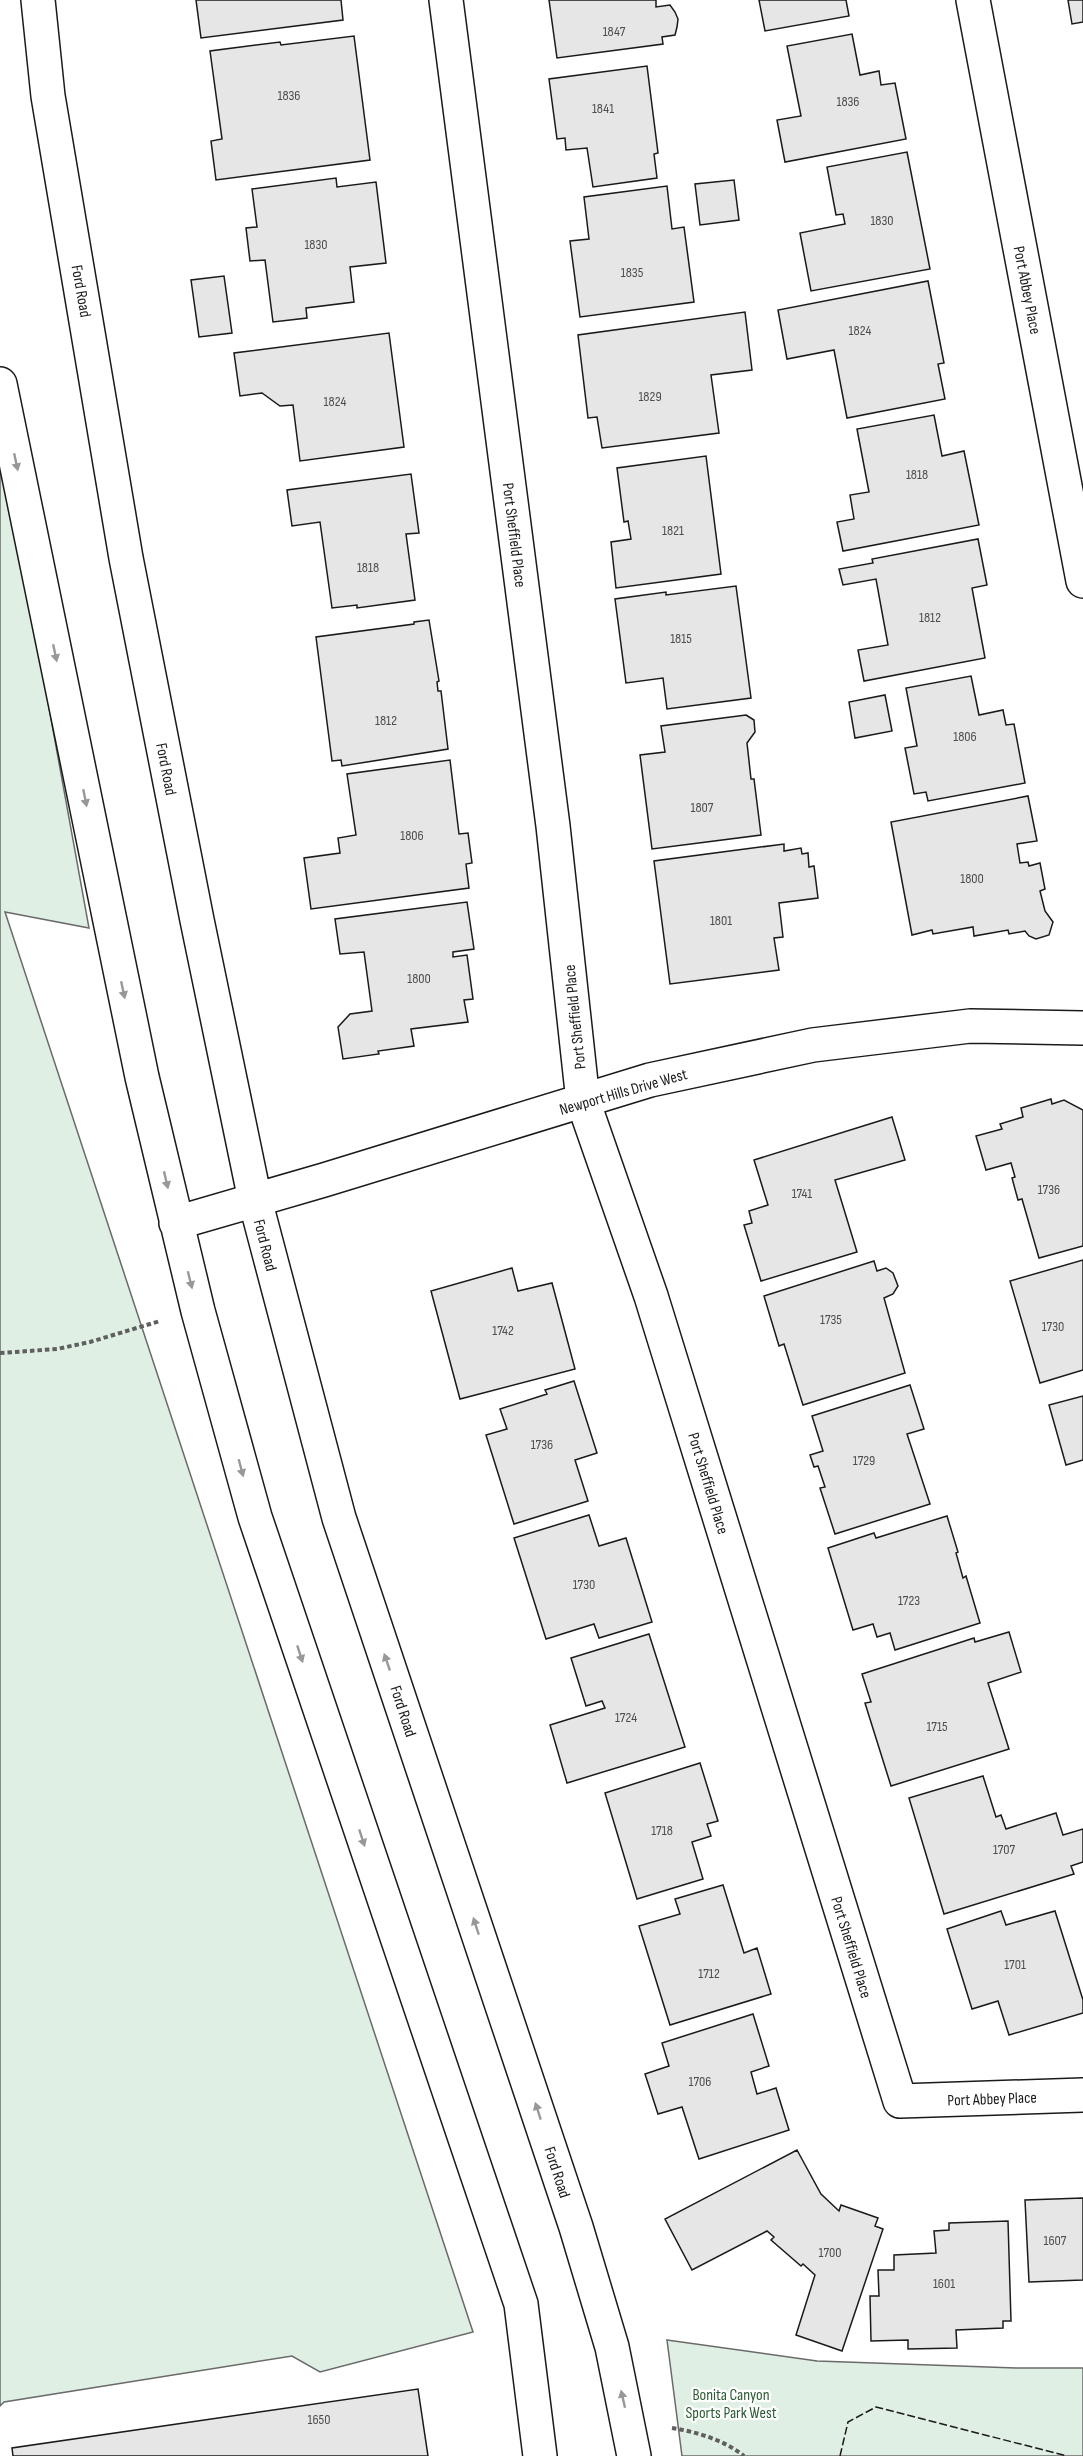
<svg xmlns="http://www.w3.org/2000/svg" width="1083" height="2456" font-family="'Sofia Sans Condensed',sans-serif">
<rect width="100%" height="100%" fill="#fff"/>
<path fill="#e0efe3" stroke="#6a6a6a" stroke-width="1.5" d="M 0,438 L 89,928 L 5,912 L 473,2332 L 320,2372 L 292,2356 L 4,2402 L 0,2406 Z
M 667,2340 L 817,2361 L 1016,2368 L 1083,2368 L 1083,2456 L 682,2456 Z"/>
<path fill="#e6e6e6" stroke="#1a1a1a" stroke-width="1.5" d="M 196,0 L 341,0 L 343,20 L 201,38 Z
M 549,0 L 656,0 L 656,7 L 670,5 L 675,12 L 678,19 L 677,27 L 675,35 L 662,37 L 663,44 L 557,58 Z
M 759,0 L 846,0 L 849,16 L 765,31 Z
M 1068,0 L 1083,0 L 1083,22 L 1072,24 Z
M 852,34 L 860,75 L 879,71 L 881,85 L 895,83 L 906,139 L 785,162 L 777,120 L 801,116 L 787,46 Z
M 354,36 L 370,160 L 216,180 L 211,141 L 222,139 L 210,51 L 280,42 L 281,45 Z
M 647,66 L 658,153 L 654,154 L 657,178 L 593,187 L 587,148 L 566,150 L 565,138 L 557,139 L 549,79 Z
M 907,152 L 930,269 L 811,291 L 800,233 L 845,224 L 843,214 L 836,215 L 827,167 Z
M 336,178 L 337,187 L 376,182 L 386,263 L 350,267 L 354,302 L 306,308 L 307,318 L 273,322 L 265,260 L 250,261 L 246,228 L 257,227 L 252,189 Z
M 734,180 L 739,220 L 700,225 L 695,184 Z
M 667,186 L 672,229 L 684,227 L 694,302 L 580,317 L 570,241 L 589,239 L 584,197 Z
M 224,276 L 232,333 L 199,337 L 191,280 Z
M 928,281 L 944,363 L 938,364 L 945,399 L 847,418 L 834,350 L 787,359 L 778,310 Z
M 745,312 L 752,370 L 711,375 L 719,433 L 602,448 L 597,417 L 588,418 L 578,335 Z
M 389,333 L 404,447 L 300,461 L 293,405 L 280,406 L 262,393 L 240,396 L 234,353 Z
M 934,415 L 942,456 L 964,451 L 979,525 L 843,551 L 837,522 L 854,519 L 850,495 L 869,492 L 857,429 Z
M 706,456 L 721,574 L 616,588 L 611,542 L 631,539 L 628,521 L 624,522 L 617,468 Z
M 411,474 L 419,533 L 406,534 L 415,600 L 357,608 L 357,605 L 332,608 L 320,522 L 292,526 L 287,490 Z
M 978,539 L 987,585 L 972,588 L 985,658 L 864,681 L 858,650 L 888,645 L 876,579 L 843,585 L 839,569 L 873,563 L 872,559 Z
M 736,586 L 751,698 L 667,709 L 663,678 L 626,683 L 615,599 L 666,592 L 666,595 Z
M 429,620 L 439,681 L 437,682 L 438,691 L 441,691 L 448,749 L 342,766 L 341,760 L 332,761 L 316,637 L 414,624 L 414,622 Z
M 971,676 L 979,715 L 1003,710 L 1006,725 L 1014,724 L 1025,783 L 928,801 L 926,792 L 914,794 L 905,748 L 917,746 L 906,688 Z
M 885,695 L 892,731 L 855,738 L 849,702 Z
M 746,715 L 754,720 L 755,732 L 747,743 L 751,779 L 754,779 L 761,835 L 652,849 L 640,755 L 665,752 L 661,726 Z
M 450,760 L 459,834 L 468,833 L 472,863 L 466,864 L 469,888 L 311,909 L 304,858 L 340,853 L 338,838 L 356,835 L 347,774 Z
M 1028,796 L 1037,841 L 1017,844 L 1020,863 L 1028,862 L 1029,866 L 1040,863 L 1045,889 L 1040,891 L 1045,911 L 1053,922 L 1049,935 L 1036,939 L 1029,936 L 1025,931 L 1009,934 L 1008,930 L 974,936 L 973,927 L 933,934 L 932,930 L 912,935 L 891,822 Z
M 784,844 L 784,851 L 801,848 L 802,854 L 808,853 L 809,867 L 814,866 L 818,898 L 779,903 L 783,937 L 774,938 L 779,970 L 670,984 L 654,861 Z
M 467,902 L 474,949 L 453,952 L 453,957 L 467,955 L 473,999 L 464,1000 L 468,1022 L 411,1029 L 414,1046 L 378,1051 L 379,1054 L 343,1059 L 338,1027 L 350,1014 L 372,1011 L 364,952 L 340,954 L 335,919 Z
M 1051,1099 L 1052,1104 L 1064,1100 L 1083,1110 L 1083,1246 L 1039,1258 L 1022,1199 L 1018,1200 L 1012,1178 L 1015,1177 L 1011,1163 L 986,1170 L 976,1136 L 1002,1129 L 1000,1124 L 1023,1117 L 1021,1108 Z
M 892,1117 L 905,1160 L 835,1180 L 857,1252 L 761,1281 L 744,1225 L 752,1223 L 749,1211 L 768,1205 L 754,1160 Z
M 1083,1260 L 1083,1370 L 1040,1383 L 1010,1281 Z
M 874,1261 L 877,1271 L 886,1268 L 893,1273 L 898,1286 L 893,1294 L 884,1298 L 905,1373 L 803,1405 L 784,1344 L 779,1346 L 764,1296 Z
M 512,1268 L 518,1291 L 552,1283 L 575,1369 L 460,1399 L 431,1291 Z
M 574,1381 L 597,1453 L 575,1460 L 588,1501 L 514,1524 L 486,1435 L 507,1429 L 500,1409 L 547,1394 L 545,1390 Z
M 910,1385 L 924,1429 L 907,1434 L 930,1504 L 835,1534 L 820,1488 L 825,1487 L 818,1466 L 814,1467 L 810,1455 L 823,1451 L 812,1416 Z
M 1083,1396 L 1083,1460 L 1066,1465 L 1049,1405 Z
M 589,1515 L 599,1546 L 626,1538 L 652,1622 L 599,1638 L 594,1624 L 546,1639 L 514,1538 Z
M 947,1516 L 958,1552 L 956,1553 L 963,1578 L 966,1576 L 980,1623 L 895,1650 L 890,1633 L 877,1637 L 873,1624 L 853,1630 L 828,1548 L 874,1533 L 876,1538 Z
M 1009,1632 L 1021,1672 L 988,1683 L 1009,1749 L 891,1786 L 865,1703 L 871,1702 L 862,1674 L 974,1638 L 975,1642 Z
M 649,1634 L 685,1747 L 567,1783 L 550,1725 L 605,1708 L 602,1701 L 586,1706 L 571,1658 Z
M 700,1763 L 718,1821 L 707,1824 L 711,1836 L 692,1842 L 703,1879 L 637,1899 L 605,1793 Z
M 983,1776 L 996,1817 L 1001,1815 L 1006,1829 L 1056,1813 L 1063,1835 L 1083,1829 L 1083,1862 L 1071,1866 L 1074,1874 L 944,1914 L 909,1798 Z
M 723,1885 L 744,1953 L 757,1948 L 771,1994 L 670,2025 L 639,1926 L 680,1914 L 675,1899 Z
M 1001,1911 L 1006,1925 L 1055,1911 L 1083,2000 L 1083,2013 L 1009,2035 L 998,2001 L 972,2009 L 947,1929 Z
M 753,2014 L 769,2066 L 751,2072 L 757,2094 L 776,2088 L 789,2130 L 699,2159 L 682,2107 L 658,2114 L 645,2074 L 669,2066 L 662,2043 Z
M 797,2150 L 821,2194 L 839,2211 L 841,2205 L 878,2218 L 875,2226 L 883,2229 L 842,2351 L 796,2335 L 815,2275 L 803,2264 L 801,2266 L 771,2240 L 774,2237 L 767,2231 L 692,2270 L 665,2219 Z
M 1083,2198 L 1083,2280 L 1029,2282 L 1025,2200 Z
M 1008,2221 L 1011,2321 L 1003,2321 L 1003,2328 L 956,2330 L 957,2348 L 908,2349 L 908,2340 L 871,2341 L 870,2296 L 879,2296 L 878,2270 L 894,2270 L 894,2255 L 936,2253 L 934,2231 L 949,2230 L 949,2223 Z
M 418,2389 L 428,2456 L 13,2456 L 12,2448 Z"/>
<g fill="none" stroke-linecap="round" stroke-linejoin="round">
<defs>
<path id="minor" d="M 38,0 L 48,96 L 126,558 L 197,920 L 255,1200 L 339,1518 L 576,2227 L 612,2347 L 634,2456
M 446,0 L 553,826 L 583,1101 L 651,1296 L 900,2101 L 1083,2095
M 973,0 L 1083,581
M 0,384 L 142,1077 L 198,1311 L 255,1517 L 521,2304 L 540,2456
M 176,1223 L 324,1180 L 650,1080 L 813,1045 L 970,1026 L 1083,1028"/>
</defs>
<use href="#minor" stroke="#1a1a1a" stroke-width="36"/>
<path stroke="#5f5f5f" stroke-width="4" stroke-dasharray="4.5 3" stroke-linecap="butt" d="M 0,1353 L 57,1349 L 90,1342 L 160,1321
M 672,2428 C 697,2432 724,2440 744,2456"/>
<use href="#minor" stroke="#fff" stroke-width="33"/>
<path stroke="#1a1a1a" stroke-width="1.5" stroke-dasharray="8 3" stroke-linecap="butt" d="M 840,2456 L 848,2422 L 876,2407 L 1067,2456"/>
</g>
<defs><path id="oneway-solid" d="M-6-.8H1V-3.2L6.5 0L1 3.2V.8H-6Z" transform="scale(1.5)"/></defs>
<g fill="#989898">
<use href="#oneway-solid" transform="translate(16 462) rotate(78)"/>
<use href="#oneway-solid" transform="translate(55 653) rotate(78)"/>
<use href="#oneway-solid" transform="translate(85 798) rotate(79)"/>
<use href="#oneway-solid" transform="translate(123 990) rotate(78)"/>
<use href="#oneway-solid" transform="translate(166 1180) rotate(77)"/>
<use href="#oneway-solid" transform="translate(190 1280) rotate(76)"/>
<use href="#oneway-solid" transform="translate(241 1468) rotate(75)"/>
<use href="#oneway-solid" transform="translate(300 1654) rotate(72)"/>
<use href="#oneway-solid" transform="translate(387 1662) rotate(-109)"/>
<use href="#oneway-solid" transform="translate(362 1838) rotate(72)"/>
<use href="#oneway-solid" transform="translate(476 1926) rotate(-108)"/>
<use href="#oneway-solid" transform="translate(538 2111) rotate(-108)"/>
<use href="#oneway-solid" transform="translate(623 2399) rotate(-103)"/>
</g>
<g text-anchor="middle" stroke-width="4.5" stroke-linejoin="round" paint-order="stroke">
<g font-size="14" fill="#4d4d4d">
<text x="614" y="36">1847</text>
<text x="289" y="100">1836</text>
<text x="848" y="106">1836</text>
<text x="603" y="113">1841</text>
<text x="882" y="225">1830</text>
<text x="316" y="249">1830</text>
<text x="632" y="277">1835</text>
<text x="860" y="335">1824</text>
<text x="650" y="401">1829</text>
<text x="335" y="406">1824</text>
<text x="917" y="479">1818</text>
<text x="673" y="535">1821</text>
<text x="368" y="572">1818</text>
<text x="930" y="622">1812</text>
<text x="681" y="643">1815</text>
<text x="386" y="725">1812</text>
<text x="965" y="741">1806</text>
<text x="702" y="812">1807</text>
<text x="412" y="840">1806</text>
<text x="972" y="883">1800</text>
<text x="721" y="925">1801</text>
<text x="419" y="983">1800</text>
<text x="1049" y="1194">1736</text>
<text x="802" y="1198">1741</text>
<text x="831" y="1324">1735</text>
<text x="1053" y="1331">1730</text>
<text x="503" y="1335">1742</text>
<text x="542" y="1449">1736</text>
<text x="864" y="1465">1729</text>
<text x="584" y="1589">1730</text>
<text x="909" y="1605">1723</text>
<text x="626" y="1722">1724</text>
<text x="937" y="1731">1715</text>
<text x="662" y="1835">1718</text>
<text x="1004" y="1854">1707</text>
<text x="1015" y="1969">1701</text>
<text x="709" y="1978">1712</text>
<text x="700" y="2086">1706</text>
<text x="1055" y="2245">1607</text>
<text x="830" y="2257">1700</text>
<text x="944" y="2288">1601</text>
<text x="319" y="2424">1650</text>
</g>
<g font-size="16" fill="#1a1a1a" stroke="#fff">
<text transform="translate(1028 290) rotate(79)" y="6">Port Abbey Place</text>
<text transform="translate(82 291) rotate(80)" y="6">Ford Road</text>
<text transform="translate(515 535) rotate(83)" y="6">Port Sheffield Place</text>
<text transform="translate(167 769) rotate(79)" y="6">Ford Road</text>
<text transform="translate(574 1017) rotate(-96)" y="6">Port Sheffield Place</text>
<text transform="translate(623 1091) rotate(-16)" y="6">Newport Hills Drive West</text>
<text transform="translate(266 1245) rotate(76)" y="6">Ford Road</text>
<text transform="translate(709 1483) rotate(73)" y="6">Port Sheffield Place</text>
<text transform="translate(404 1711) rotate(72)" y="6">Ford Road</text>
<text transform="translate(852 1947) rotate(73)" y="6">Port Sheffield Place</text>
<text transform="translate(992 2098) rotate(-2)" y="6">Port Abbey Place</text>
<text transform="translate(558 2172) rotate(72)" y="6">Ford Road</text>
</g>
<g font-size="16" fill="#2b5a34" stroke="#fff">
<text x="731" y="2400">Bonita Canyon<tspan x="731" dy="18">Sports Park West</tspan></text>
</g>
</g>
</svg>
